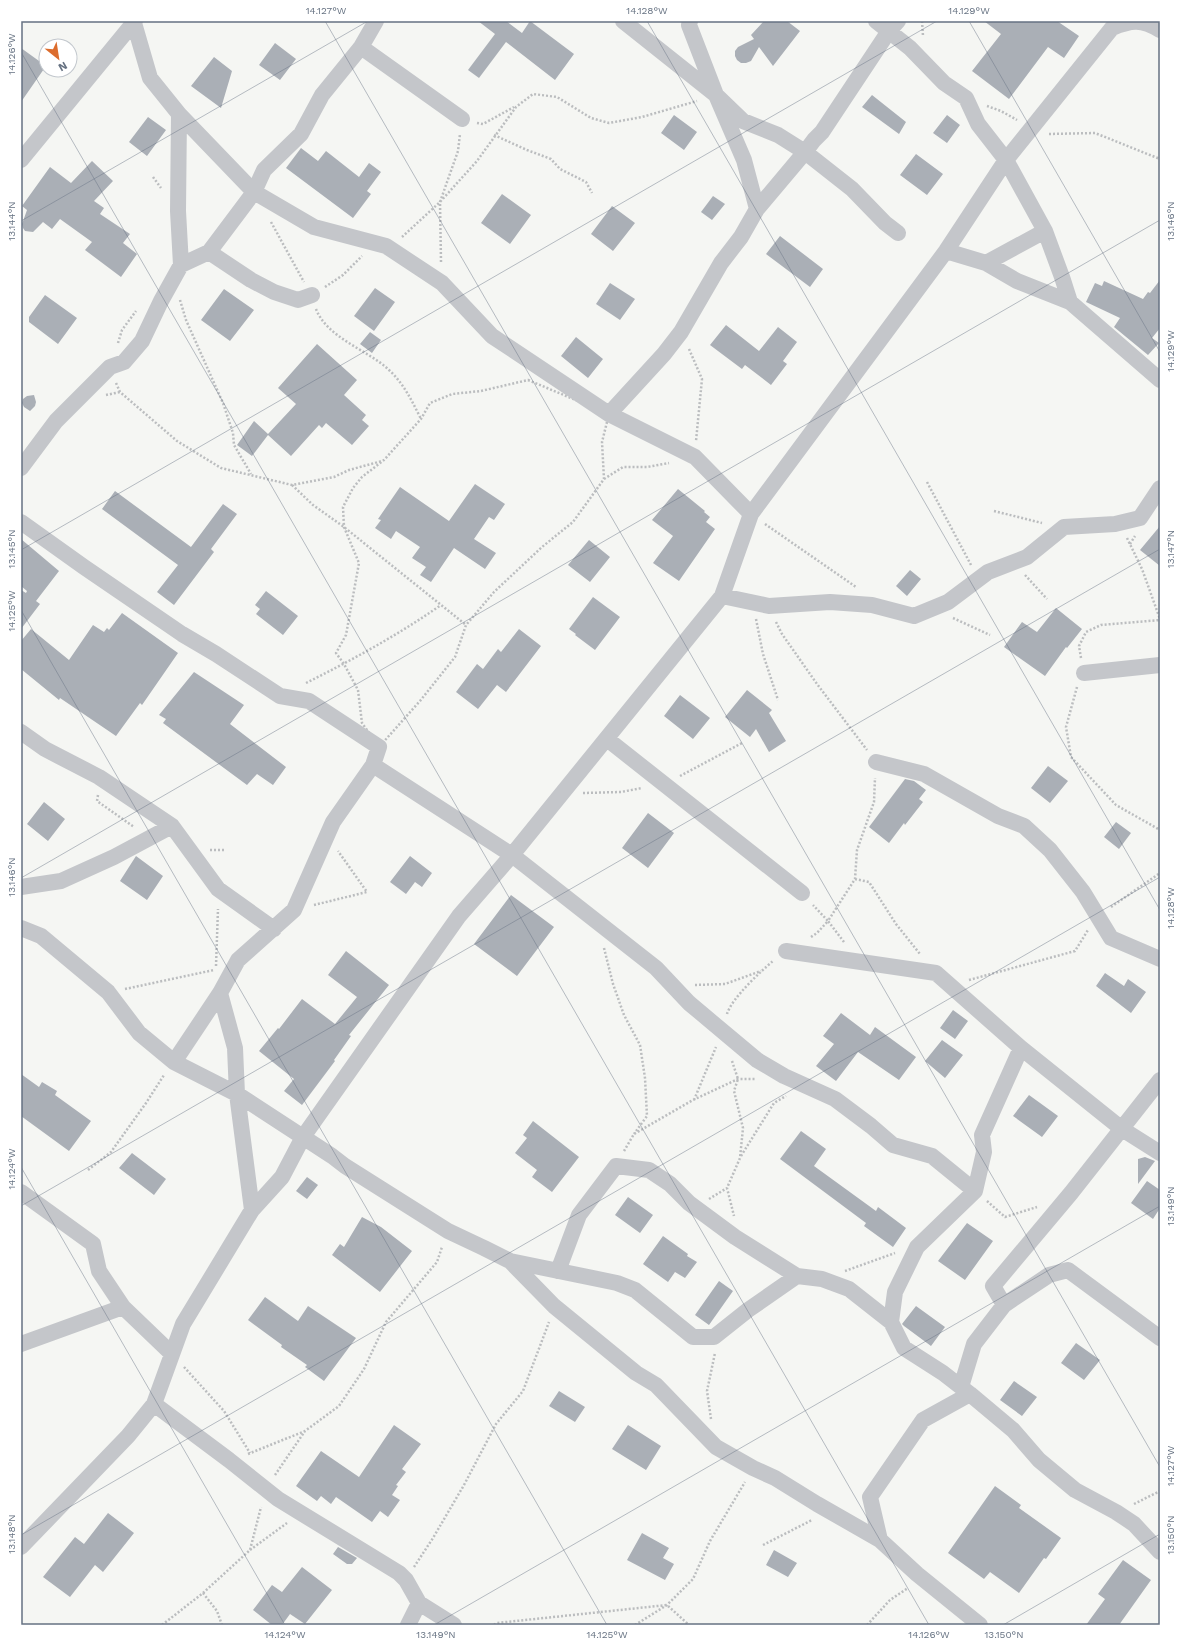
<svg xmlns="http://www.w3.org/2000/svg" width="1181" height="1646" font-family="'Work Sans',sans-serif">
<rect width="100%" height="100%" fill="#f5f6f3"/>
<path fill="#aaafb6" d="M 478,21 L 506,21 L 522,33 L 530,21 L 574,54 L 555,80 L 506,42 L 479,78 L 468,70 L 495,34 Z
M 764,21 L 787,21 L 800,31 L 773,66 L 759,47 L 751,61 L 746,63 L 741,63 L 737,60 L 735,56 L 735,51 L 738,47 L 754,39 L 751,35 Z
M 984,21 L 1057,21 L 1079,36 L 1064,58 L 1048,47 L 1009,99 L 972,71 L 1001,34 Z
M 275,43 L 296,59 L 280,80 L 259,65 Z
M 21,48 L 46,66 L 21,102 Z
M 214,57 L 232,71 L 221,108 L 191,86 Z
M 872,95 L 906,122 L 899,134 L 862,107 Z
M 674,115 L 697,132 L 684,150 L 661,133 Z
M 947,115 L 960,125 L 947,143 L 933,133 Z
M 148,117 L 166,130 L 147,156 L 129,142 Z
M 301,148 L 318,161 L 326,151 L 359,177 L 369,163 L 381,172 L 367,191 L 371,194 L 353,218 L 286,168 Z
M 916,154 L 943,174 L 927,195 L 900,175 Z
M 92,161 L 113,181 L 94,201 L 104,208 L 100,214 L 130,234 L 123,243 L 137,254 L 121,277 L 85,250 L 92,242 L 60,219 L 52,229 L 43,222 L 33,232 L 25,231 L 23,228 L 22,224 L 27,210 L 22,206 L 50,167 L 71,183 Z
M 502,194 L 531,215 L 510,244 L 481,223 Z
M 713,196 L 725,204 L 712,220 L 701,212 Z
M 612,206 L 635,223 L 613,251 L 591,234 Z
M 780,236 L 823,269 L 810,287 L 766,254 Z
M 1160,280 L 1160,328 L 1152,338 L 1159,343 L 1148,355 L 1114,327 L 1120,318 L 1086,302 L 1095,283 L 1102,286 L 1104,281 L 1143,299 L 1148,292 L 1150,293 Z
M 610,283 L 635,299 L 620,320 L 596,304 Z
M 375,288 L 395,302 L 374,331 L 354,316 Z
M 224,289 L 254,310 L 230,341 L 201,320 Z
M 45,295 L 77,318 L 58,344 L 29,322 L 29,317 Z
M 726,325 L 759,351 L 778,327 L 797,342 L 783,361 L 787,364 L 771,385 L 745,365 L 742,369 L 710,345 Z
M 370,332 L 381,340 L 372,353 L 360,344 Z
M 576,337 L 603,359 L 588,378 L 561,356 Z
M 317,344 L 357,380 L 344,395 L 366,415 L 362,420 L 369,426 L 352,445 L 326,423 L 322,428 L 319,425 L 291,456 L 268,435 L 252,456 L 237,445 L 254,421 L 268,434 L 296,404 L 278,388 Z
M 34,395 L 36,402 L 35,406 L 30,411 L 24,407 L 22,403 L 23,399 L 27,396 Z
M 475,484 L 505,504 L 494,520 L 489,517 L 474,539 L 496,553 L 485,569 L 454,548 L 431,582 L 420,575 L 426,567 L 412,558 L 420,547 L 396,531 L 391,539 L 375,528 L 381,520 L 378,519 L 400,487 L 449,521 Z
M 678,489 L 705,511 L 704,512 L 710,517 L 706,522 L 715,529 L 679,581 L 653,563 L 673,536 L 652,520 Z
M 115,491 L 191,547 L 223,504 L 237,514 L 211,549 L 214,552 L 174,605 L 157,592 L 178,565 L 102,509 Z
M 1160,526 L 1160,566 L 1140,550 Z
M 21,539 L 59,571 L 36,601 L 40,604 L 21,629 L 21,590 L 26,593 L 27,591 L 21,586 Z
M 589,540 L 610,557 L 590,582 L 568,565 Z
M 910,570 L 921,579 L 907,596 L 896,586 Z
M 266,591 L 298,616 L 283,635 L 256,614 L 260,609 L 255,605 Z
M 593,597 L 620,617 L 595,650 L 575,635 L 576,634 L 569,629 Z
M 1056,608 L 1082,629 L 1067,648 L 1066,647 L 1045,676 L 1004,647 L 1022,622 L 1037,632 Z
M 122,613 L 178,653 L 142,705 L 140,703 L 116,736 L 60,698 L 59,700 L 21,669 L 21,641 L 31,629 L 69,660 L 93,625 L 104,632 L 107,628 L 109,630 Z
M 519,629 L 541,646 L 506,692 L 497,685 L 478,709 L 456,692 L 477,664 L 483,669 L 498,649 L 501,652 Z
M 194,672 L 244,705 L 230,724 L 286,767 L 273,785 L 257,774 L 247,785 L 163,723 L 166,719 L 159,715 Z
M 747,690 L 772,710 L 769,713 L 786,741 L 769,752 L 756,729 L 750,737 L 725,717 Z
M 680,695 L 710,718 L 693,739 L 664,716 Z
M 1048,766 L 1068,781 L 1050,803 L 1031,788 Z
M 905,779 L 914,781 L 926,790 L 919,799 L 923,802 L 905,825 L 904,823 L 889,843 L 869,827 Z
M 44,802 L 65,819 L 48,841 L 27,824 Z
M 648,813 L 674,833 L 648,868 L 622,848 Z
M 1116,822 L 1131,833 L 1119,849 L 1104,837 Z
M 136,856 L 163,876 L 147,900 L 120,881 Z
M 410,856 L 432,873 L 422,887 L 415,882 L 406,894 L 390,882 Z
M 511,895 L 554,927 L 517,976 L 474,944 Z
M 346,951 L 389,985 L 349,1035 L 351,1036 L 334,1060 L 335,1061 L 302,1105 L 284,1091 L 294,1079 L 259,1051 L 278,1028 L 279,1029 L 302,999 L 335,1024 L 357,997 L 328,975 Z
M 1105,973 L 1124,986 L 1128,979 L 1146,992 L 1131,1013 L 1096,986 Z
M 953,1010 L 968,1021 L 955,1039 L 940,1028 Z
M 841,1013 L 870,1035 L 875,1027 L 916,1057 L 899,1080 L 858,1052 L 836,1081 L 816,1066 L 834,1044 L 823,1036 Z
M 942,1040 L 963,1055 L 945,1078 L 925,1061 Z
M 21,1074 L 39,1087 L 42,1082 L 57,1091 L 55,1095 L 91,1121 L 69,1151 L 21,1116 Z
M 1029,1095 L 1058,1116 L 1042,1137 L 1013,1116 Z
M 533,1121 L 579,1157 L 552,1192 L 532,1177 L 537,1170 L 515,1153 L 527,1138 L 523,1135 Z
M 801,1131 L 826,1149 L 814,1166 L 876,1211 L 878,1207 L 906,1228 L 893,1247 L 864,1226 L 866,1223 L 780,1159 Z
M 132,1153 L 166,1179 L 154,1195 L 119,1168 Z
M 1145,1157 L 1155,1161 L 1138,1184 L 1138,1159 Z
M 307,1177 L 318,1185 L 307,1199 L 296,1191 Z
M 1147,1181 L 1160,1190 L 1160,1208 L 1153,1219 L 1131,1203 Z
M 628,1197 L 653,1215 L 640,1233 L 615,1215 Z
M 362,1217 L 381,1227 L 412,1251 L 380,1292 L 332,1255 L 340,1244 L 344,1247 Z
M 967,1223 L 993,1241 L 965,1280 L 938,1261 Z
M 663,1236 L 688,1254 L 687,1256 L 697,1262 L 685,1278 L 675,1272 L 668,1282 L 643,1264 Z
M 719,1281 L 733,1291 L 709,1325 L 695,1315 Z
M 265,1297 L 298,1321 L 308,1306 L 356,1338 L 324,1381 L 305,1367 L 307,1365 L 281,1347 L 282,1345 L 248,1320 Z
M 916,1306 L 945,1327 L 931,1346 L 904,1326 L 902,1324 Z
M 1076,1343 L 1100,1360 L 1084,1380 L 1061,1363 Z
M 1014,1381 L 1037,1397 L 1022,1416 L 1000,1400 Z
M 559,1391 L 585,1407 L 575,1422 L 549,1406 Z
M 394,1425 L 421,1444 L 402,1469 L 406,1472 L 396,1485 L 398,1486 L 392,1495 L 400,1500 L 388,1517 L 380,1511 L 372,1522 L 336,1497 L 331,1504 L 321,1496 L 317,1501 L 296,1486 L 321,1451 L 359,1477 Z
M 628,1425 L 661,1446 L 646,1470 L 612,1449 Z
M 995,1486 L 1021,1505 L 1019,1508 L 1061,1538 L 1046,1559 L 1044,1558 L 1019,1593 L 990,1572 L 984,1579 L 948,1553 Z
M 108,1513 L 134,1533 L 103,1572 L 95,1565 L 70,1597 L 43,1577 L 75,1537 L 84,1544 Z
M 642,1533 L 669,1548 L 663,1558 L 674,1564 L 665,1580 L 627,1560 Z
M 338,1547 L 357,1558 L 352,1564 L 347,1564 L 333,1554 Z
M 774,1550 L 797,1563 L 788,1577 L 766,1565 Z
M 1123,1560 L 1151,1580 L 1119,1625 L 1086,1625 L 1105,1599 L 1098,1594 Z
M 302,1567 L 332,1590 L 305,1624 L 290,1614 L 282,1625 L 272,1625 L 253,1610 L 272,1585 L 282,1592 Z"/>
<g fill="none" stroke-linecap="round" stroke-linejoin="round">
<path stroke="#bbbdbf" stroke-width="2.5" stroke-dasharray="2 2" stroke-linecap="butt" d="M 922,21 L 923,36
M 987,106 L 1001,111 L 1017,120
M 477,123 L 483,124 L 514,107
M 1049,134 L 1095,133 L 1160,159
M 494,135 L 527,150 L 551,159 L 560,169 L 586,182 L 592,193
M 153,177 L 161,188
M 271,222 L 304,282
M 402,237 L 440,202 L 477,161 L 516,107 L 533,94 L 557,97 L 591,118 L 609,123 L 642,117 L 697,101
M 441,262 L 440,202 L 458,151 L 460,134
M 325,287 L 343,275 L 362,256
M 180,300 L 186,320 L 223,403 L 233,433 L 234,445 L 251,474
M 316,309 C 327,338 368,350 389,370 C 404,384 412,401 421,419
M 118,343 L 122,330 L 136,311
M 689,349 L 702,379 L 696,441
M 528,380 L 609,414 L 602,442 L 604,479 L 573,522 L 542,547 L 494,592 L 466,625 L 455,657 L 420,701 L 379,747 L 362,723 L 358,690 L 344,664 L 336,653 L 346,635 L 359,563 L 344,527 L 343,507 L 353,488 L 362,477 L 384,460 L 421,419 L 430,403 L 452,394 L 481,391 Z
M 116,383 L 120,392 L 177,441 L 221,468 L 292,485 L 334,477 L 349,470 L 382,461
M 106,395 L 120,392
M 604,479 L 623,467 L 647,467 L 669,463
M 927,482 L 971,565
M 292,485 L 313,505 L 344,527 L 466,625
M 994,511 L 1042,523
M 765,524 L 856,587
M 1127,538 L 1142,569 L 1160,619
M 1130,544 L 1135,536
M 1025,575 L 1047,599
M 953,618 L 990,635
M 756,619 L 763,654 L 778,700
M 776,622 L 782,634 L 817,684 L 867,750
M 1081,658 L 1079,646 L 1086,632 L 1101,625 L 1160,620
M 306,683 C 352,660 398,635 441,605
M 1077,687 L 1066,727 L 1071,757 L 1116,805 L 1160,830
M 680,776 L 742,743
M 583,793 L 621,792 L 642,788
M 98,795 L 97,801 L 134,827
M 210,850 L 226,850
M 855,879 L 869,882 L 896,924 L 920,954
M 314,905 L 367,892 L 338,851
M 1111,907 L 1160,873
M 811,937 L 817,933 L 828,921 L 813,905
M 844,942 L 828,921 L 855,879 L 857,850 L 874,802 L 875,778
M 604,948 L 613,984 L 624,1015 L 640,1045 L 645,1078 L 647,1116 L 634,1134
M 216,966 L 218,909
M 969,980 L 1075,951 L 1088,930
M 695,985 L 725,984 L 761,971
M 125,989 L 214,970
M 727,1014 C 732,998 760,972 773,961
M 732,1061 L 738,1079 L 734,1091 L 743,1128 L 740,1158 L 727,1188 L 734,1216
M 694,1100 L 716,1047
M 624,1151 L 634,1134 L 693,1100 L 738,1079 L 755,1079
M 741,1156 L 774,1103 L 786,1096
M 88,1170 L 111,1152 L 146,1103 L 164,1075
M 709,1199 L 727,1188
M 987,1201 L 1005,1217 L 1037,1207
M 845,1271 L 895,1253
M 184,1367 L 224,1411 L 250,1453
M 711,1419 L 707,1391 L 715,1353
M 248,1454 L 305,1431 L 339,1406 L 364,1369 L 386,1322 L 437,1262 L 442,1247
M 275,1475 L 305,1431
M 1134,1504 L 1160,1491
M 763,1545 L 812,1520
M 250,1550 L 287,1523
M 414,1567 L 433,1538 L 464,1485 L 496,1424 L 523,1391 L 549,1322
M 203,1593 L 217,1611 L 222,1625
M 162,1625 L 203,1593 L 250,1550 L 261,1507
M 494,1625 L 497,1623 L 667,1605 L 689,1625
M 635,1625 L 667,1605 L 693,1579 L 710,1541 L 745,1482
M 867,1625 L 890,1600 L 908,1588"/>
<path stroke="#c4c6ca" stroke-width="16" d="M 623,21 L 716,95 L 744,160 L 757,209
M 690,21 L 689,25 L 716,95 L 743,121 L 778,135 L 805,152 L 852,189 L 885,223 L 898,233
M 876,21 L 910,48 L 944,83 L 966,98 L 978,124 L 1006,160 L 1045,231 L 1062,277 L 1070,302 L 1160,380
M 134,23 L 150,78 L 179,114 L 254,192 L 314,227 L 386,246 L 442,283 L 492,336 L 609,414 L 695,457 L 751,514
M 1112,28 C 1132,20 1141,19 1160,30
M 361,47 L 462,119
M 179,114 L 178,211 L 181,265
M 21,160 L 135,21
M 946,251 L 986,263 L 1017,281 L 1070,302
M 209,252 L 251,280 L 274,292 L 298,300 L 312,295
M 986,263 L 1045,231
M 609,414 L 664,354 L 681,332 L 721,263 L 741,237 L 757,209 L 805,152 L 814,140 L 822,132 L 889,31 L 898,21
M 21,468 L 56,421 L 110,367 L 124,362 L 142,341 L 161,301 L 181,265 L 209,252 L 254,192 L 264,170 L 301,134 L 322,95 L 361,47 L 376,21
M 21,522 L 84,567 L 182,634 L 216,654 L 280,696 L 309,701 L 379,747 L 373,765 L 333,822 L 294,910 L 238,960 L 220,993 L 174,1062
M 722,596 L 769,606 L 830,602 L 872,605 L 914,616 L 948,602 L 988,572 L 1027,557 L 1064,527 L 1115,524 L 1140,518 L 1160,488
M 1084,673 L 1160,665
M 21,732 L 45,749 L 99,777 L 172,826 L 218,889 L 274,929
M 607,739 L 802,893
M 876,762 L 924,774 L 998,816 L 1024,826 L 1050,850 L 1083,892 L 1111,938 L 1160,959
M 373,765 L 512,855 L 656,968 L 689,1003 L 757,1060 L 784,1076 L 835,1099 L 871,1126 L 893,1145 L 932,1156 L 975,1191
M 21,887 L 61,881 L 114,857 L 172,826
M 21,928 L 41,936 L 108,992 L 139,1033 L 174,1062 L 237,1094 L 332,1156 L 345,1166 L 448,1231 L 484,1248 L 510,1261 L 554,1306 L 636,1373 L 656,1385 L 716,1447 L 753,1468 L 775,1478 L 817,1504 L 880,1540 L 917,1574 L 980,1625
M 786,951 L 936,973 L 1021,1048 L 982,1135 L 984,1152 L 975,1191 L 917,1247 L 895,1292 L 891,1322
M 220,993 L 235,1048 L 237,1094 L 252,1210
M 1021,1048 L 1122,1129 L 1160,1153
M 21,1192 L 93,1244 L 99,1271 L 123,1307
M 510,1261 L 617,1283 L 635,1290 L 693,1337 L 714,1337 L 748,1310 L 797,1276 L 822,1279 L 849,1289 L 891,1322 L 904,1348 L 943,1373 L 970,1394 L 1013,1430 L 1039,1460 L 1075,1490 L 1116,1512 L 1134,1524 L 1160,1552
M 558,1271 L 579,1215 L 616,1166 L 649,1170 L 670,1184 L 689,1203 L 735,1237 L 797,1276
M 1004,1305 L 993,1286 L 1071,1193 L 1160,1080
M 21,1344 L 123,1307 L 172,1354
M 961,1387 L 974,1344 L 1004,1305 L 1049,1275 L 1068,1270 L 1160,1338
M 154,1404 L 183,1324 L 252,1210 L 282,1177 L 303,1137 L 459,916 L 512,855 L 722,596 L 751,514 L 946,251 L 1006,160 L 1112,28 L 1120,21
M 880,1540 L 870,1497 L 923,1420 L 970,1394
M 21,1547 L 128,1436 L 154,1404 L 229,1460 L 278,1499 L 399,1573 L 406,1580 L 419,1603 L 408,1625
M 419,1603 L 454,1625"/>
</g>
<path fill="none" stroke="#667282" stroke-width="1" stroke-opacity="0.45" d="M 325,21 L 1160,1467M 647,21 L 1160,910M 969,21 L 1160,352M 21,52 L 929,1625M 21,221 L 368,21M 21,550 L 937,21M 21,610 L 607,1625M 21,878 L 1160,220M 21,1167 L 285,1625M 21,1206 L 1160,549M 21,1535 L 1160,877M 434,1625 L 1160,1206M 1003,1625 L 1160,1534"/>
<rect width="1181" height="1646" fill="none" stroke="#ffffff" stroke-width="44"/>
<g transform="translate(58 58) rotate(150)"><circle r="19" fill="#ffffff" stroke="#c2c7cd"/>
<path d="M0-3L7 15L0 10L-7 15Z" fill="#dc6c2d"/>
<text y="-6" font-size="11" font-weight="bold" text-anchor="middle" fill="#667282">N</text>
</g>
<rect x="22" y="22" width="1137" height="1602" fill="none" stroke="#667282" stroke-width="1.5"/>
<g font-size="10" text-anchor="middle" fill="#667282">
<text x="326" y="14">14.127°W</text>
<text x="647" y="14">14.128°W</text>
<text x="969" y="14">14.129°W</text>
<text transform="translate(11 54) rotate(-90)" y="4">14.126°W</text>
<text transform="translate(11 221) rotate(-90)" y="4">13.144°N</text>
<text transform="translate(1170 221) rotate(-90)" y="4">13.146°N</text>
<text transform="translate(1170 351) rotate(-90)" y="4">14.129°W</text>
<text transform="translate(11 549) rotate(-90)" y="4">13.145°N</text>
<text transform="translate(1170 549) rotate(-90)" y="4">13.147°N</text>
<text transform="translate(11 611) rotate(-90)" y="4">14.125°W</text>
<text transform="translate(11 877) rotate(-90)" y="4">13.146°N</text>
<text transform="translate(1170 908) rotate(-90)" y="4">14.128°W</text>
<text transform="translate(11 1169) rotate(-90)" y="4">14.124°W</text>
<text transform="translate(1170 1206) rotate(-90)" y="4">13.149°N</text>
<text transform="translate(1170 1466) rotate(-90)" y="4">14.127°W</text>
<text transform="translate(11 1534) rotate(-90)" y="4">13.148°N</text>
<text transform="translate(1170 1535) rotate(-90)" y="4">13.150°N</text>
<text x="285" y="1638">14.124°W</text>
<text x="436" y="1638">13.149°N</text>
<text x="607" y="1638">14.125°W</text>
<text x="929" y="1638">14.126°W</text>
<text x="1004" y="1638">13.150°N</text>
</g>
</svg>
